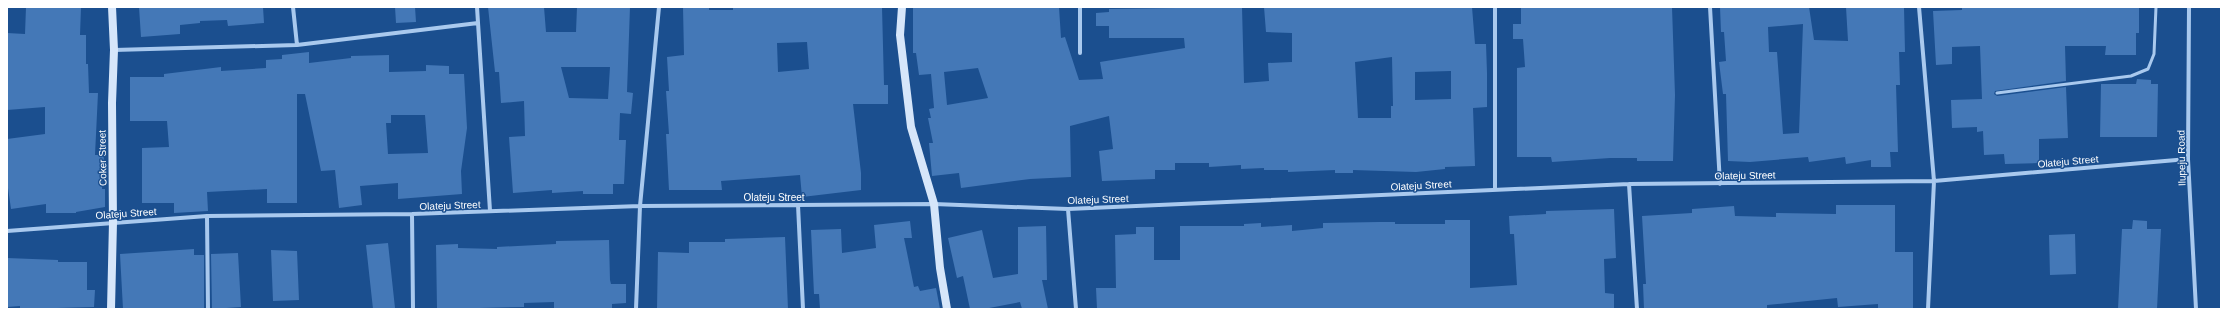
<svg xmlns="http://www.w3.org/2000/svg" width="2228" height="316" font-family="Helvetica,sans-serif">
<rect width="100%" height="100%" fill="#1b4f8f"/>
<path fill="#4478b7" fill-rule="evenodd" d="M 26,7 L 81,7 L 80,35 L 86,35 L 86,64 L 88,64 L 89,93 L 98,93 L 95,155 L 104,155 L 102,189 L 105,189 L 105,207 L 76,212 L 76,213 L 46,213 L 46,204 L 11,209 L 7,181 L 7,139 L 45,134 L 45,107 L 7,110 L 7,33 L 25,34 Z
M 139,7 L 263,7 L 264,23 L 228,26 L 227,20 L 200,21 L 200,23 L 180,25 L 180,34 L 141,37 Z
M 395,7 L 415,7 L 416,22 L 396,23 Z
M 488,7 L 544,7 L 546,32 L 576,32 L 577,7 L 630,7 L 627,92 L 633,93 L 631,114 L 620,113 L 619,140 L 626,140 L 624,184 L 613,184 L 613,194 L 583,194 L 583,191 L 552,193 L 552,190 L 513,193 L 509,137 L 525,136 L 524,101 L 501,103 L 499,72 L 495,72 ZM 561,67 L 610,67 L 608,99 L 569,98 Z
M 683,7 L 709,7 L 709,10 L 733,10 L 733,7 L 882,7 L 884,85 L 888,85 L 888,104 L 853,104 L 861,173 L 861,190 L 802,197 L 800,175 L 721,181 L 722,190 L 669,190 L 666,134 L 669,134 L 666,91 L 669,91 L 667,57 L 684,55 ZM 807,42 L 809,69 L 778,72 L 777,43 Z
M 913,7 L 1059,7 L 1061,38 L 1065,37 L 1079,80 L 1103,79 L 1100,62 L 1185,48 L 1184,38 L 1109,38 L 1109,26 L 1096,26 L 1096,13 L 1109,12 L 1109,9 L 1242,7 L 1244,83 L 1269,81 L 1268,63 L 1292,62 L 1292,33 L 1266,32 L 1264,7 L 1472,7 L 1475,44 L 1486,44 L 1487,73 L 1487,107 L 1473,108 L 1475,166 L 1445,167 L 1445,169 L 1416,172 L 1353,170 L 1353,173 L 1335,173 L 1335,170 L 1288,172 L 1288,170 L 1264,170 L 1264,168 L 1241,169 L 1241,165 L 1209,167 L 1209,163 L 1175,163 L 1175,170 L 1155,170 L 1155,179 L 1102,181 L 1099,151 L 1113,149 L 1109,116 L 1070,126 L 1071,177 L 1030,179 L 961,188 L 959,173 L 932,176 L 929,143 L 933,143 L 928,118 L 931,118 L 929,109 L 934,108 L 931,74 L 919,75 L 916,53 L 913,53 ZM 1392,57 L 1393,106 L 1391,106 L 1391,118 L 1358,118 L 1355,62 ZM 978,68 L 988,98 L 947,105 L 944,72 ZM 1451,71 L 1451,99 L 1415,100 L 1415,72 Z
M 1521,7 L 1672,7 L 1675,95 L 1673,161 L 1637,161 L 1637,158 L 1610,158 L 1552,162 L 1551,157 L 1517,157 L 1517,68 L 1525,67 L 1523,39 L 1513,39 L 1513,24 L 1521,24 Z
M 1720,7 L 1809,7 L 1814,40 L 1848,41 L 1846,7 L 1904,7 L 1905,52 L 1899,52 L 1900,85 L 1896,85 L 1898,152 L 1890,152 L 1891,167 L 1871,167 L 1871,160 L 1846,164 L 1845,157 L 1809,162 L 1808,157 L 1750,162 L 1728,161 L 1726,94 L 1723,94 L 1719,62 L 1726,61 L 1724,32 L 1721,32 ZM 1803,24 L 1799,133 L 1783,134 L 1777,52 L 1769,52 L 1768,27 Z
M 1962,7 L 2139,7 L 2139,33 L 2136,33 L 2136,55 L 2105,55 L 2106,46 L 2065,46 L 2066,81 L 1995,91 L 1994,94 L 1997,96 L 2066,87 L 2068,138 L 2039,139 L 2039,163 L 2005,164 L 2004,154 L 1984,155 L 1983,131 L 1977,132 L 1977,127 L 1952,128 L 1951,100 L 1982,99 L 1980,46 L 1952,47 L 1952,64 L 1936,65 L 1933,11 L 1962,10 Z
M 309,52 L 309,63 L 351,58 L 351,56 L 389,55 L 389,72 L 426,71 L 426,65 L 449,66 L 449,74 L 464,74 L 467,128 L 461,171 L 462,194 L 398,199 L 398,183 L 360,186 L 362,205 L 339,208 L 335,170 L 321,171 L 305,94 L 297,94 L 297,203 L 267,203 L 267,189 L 207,192 L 208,211 L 174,213 L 174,203 L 142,203 L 142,148 L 169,147 L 167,121 L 130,121 L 130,77 L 164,77 L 164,74 L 221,67 L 221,71 L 266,68 L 266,60 L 282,59 L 282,55 ZM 391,115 L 425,115 L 428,153 L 388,154 L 386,123 L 391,123 Z
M 2137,79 L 2151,80 L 2151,84 L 2158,84 L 2157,137 L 2100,137 L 2101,84 L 2136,84 Z
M 1836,205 L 1895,205 L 1895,252 L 1913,252 L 1913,309 L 1878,309 L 1878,304 L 1838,307 L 1837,298 L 1767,305 L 1767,309 L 1644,309 L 1643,284 L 1646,284 L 1642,216 L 1692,213 L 1692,209 L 1734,206 L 1735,216 L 1776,217 L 1776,213 L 1836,214 Z
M 1614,209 L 1616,258 L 1604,259 L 1605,293 L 1614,294 L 1614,309 L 1097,309 L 1096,288 L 1116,288 L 1115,235 L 1136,234 L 1136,227 L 1154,227 L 1154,260 L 1180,260 L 1180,226 L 1244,226 L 1244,224 L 1261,223 L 1261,227 L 1292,225 L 1292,231 L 1323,228 L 1323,223 L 1379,222 L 1395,222 L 1395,224 L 1445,224 L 1445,220 L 1470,220 L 1470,288 L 1517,285 L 1514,234 L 1510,234 L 1509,216 L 1546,214 L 1546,211 Z
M 2133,220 L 2147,221 L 2147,229 L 2161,229 L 2157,309 L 2118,309 L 2122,229 L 2132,229 Z
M 910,221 L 912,238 L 904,238 L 914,287 L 918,286 L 920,291 L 936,288 L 940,309 L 820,309 L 819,294 L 814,294 L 811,230 L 841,229 L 842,253 L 876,248 L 874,225 Z
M 1046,226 L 1047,280 L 1042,280 L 1048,309 L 1022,309 L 1020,302 L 984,309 L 970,309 L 963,276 L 957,278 L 948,238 L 982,230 L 993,278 L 1018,274 L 1018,227 Z
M 2075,234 L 2076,274 L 2050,275 L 2049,235 Z
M 785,237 L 788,309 L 657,309 L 658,252 L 689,253 L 689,242 L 725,242 L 725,239 Z
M 609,240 L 610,280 L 611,284 L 626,284 L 626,303 L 612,304 L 612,308 L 554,309 L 554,302 L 524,303 L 524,307 L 437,309 L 436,245 L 458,244 L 458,248 L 497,249 L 497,247 L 556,244 L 556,241 Z
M 388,243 L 395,308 L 373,309 L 366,245 Z
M 194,249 L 194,255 L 204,255 L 204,309 L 123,309 L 120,254 Z
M 271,250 L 297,251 L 299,300 L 273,301 Z
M 238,253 L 241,307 L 212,309 L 211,254 Z
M 7,258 L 58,260 L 58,262 L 87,262 L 87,290 L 95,290 L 94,307 L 20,309 L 20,306 L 7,307 Z"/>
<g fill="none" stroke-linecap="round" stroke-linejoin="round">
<path stroke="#a9c9ee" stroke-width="3" d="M 1997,93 L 2131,76 L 2148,69 L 2154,54 L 2156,7"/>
<path stroke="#a9c9ee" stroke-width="4" d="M 293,7 L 297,45
M 477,7 L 490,211
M 1080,7 L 1080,53
M 1710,7 L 1720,184
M 1919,7 L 1934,181 L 1928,309
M 2189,7 L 2188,159 L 2196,309
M 114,50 L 297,45 L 478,23
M 1629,184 L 1637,309
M 1495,189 L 1495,7
M 798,205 L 803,309
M 1068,209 L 1076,309
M 412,214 L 413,309
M 207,216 L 208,309
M 7,231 L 207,216 L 412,214 L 640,206 L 934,204 L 1068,209 L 1629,184 L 1934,181 L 2188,159
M 636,309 L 640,206 L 659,7"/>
<path stroke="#d6e6fa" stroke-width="8" d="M 902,7 L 900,35 L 911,127 L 934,204 L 940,268 L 947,309
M 111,309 L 113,222 L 112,103 L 114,50 L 112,7"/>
</g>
<g text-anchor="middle" stroke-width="3" stroke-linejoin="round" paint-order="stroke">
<g font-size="10" fill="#fff" stroke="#1b4f8f">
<text transform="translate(102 158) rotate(-91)" y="4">Coker Street</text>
<text transform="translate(2181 158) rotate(-91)" y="4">Ilupeju Road</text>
<text transform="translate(2068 161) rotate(-5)" y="4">Olateju Street</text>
<text transform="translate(1745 175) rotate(-1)" y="4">Olateju Street</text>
<text transform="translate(1421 185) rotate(-3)" y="4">Olateju Street</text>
<text x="774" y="201">Olateju Street</text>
<text transform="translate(1098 199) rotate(-2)" y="4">Olateju Street</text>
<text transform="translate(450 205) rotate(-2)" y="4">Olateju Street</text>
<text transform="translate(126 213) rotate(-4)" y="4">Olateju Street</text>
</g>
</g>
<rect width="2228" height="316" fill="none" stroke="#ffffff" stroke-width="16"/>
</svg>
